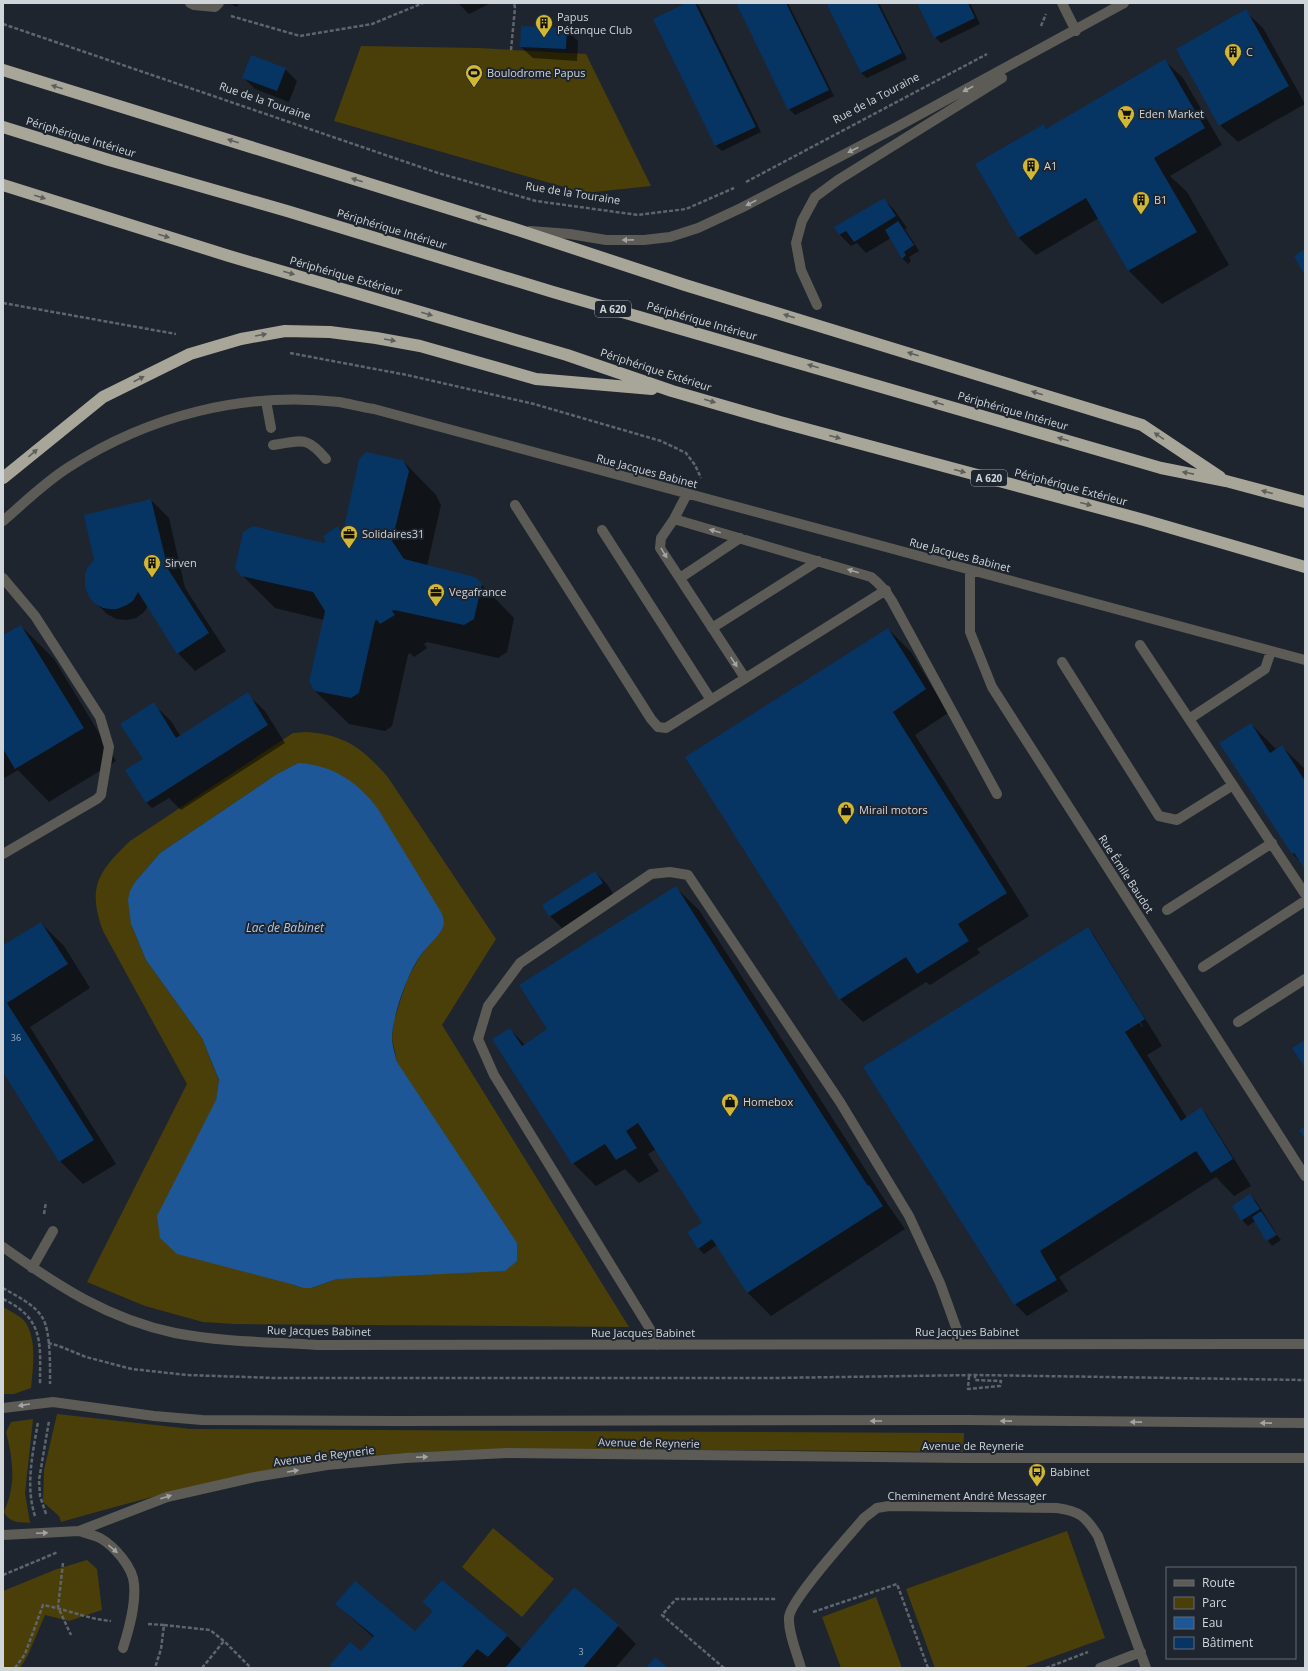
<svg xmlns="http://www.w3.org/2000/svg" width="1308" height="1671" font-family="'Open Sans',sans-serif">
<rect width="100%" height="100%" fill="#1e252e"/>
<path fill="#4a3f09" fill-rule="evenodd" d="M 361,46 L 479,48 L 586,54 L 651,186 L 585,193 L 334,121 Z
M 307,732 C 345,735 362,748 387,776 L 496,939 L 442,1025 L 629,1327 L 235,1324 L 203,1322 L 145,1306 L 87,1282 L 187,1084 L 103,931 C 87,887 98,872 130,841 L 293,733 ZM 298,763 L 443,928 L 420,956 L 407,980 L 394,1020 L 392,1038 L 397,1062 L 337,1279 L 311,1288 L 303,1288 L 291,1284 L 216,1100 L 219,1081 L 202,1038 L 146,960 L 131,924 L 135,882 L 160,853 L 277,774 Z
M 3,1307 C 10,1311 21,1316 26,1323 C 37,1342 33,1367 31,1388 L 14,1394 L 3,1394 Z
M 57,1414 L 191,1429 L 964,1433 L 963,1452 C 860,1451 756,1450 652,1450 C 565,1449 478,1448 392,1454 C 279,1463 169,1491 61,1522 L 59,1516 L 43,1502 L 44,1470 Z
M 33,1419 L 25,1493 L 30,1523 C 18,1522 10,1523 4,1512 C 6,1506 9,1500 10,1494 C 15,1474 11,1451 6,1432 L 11,1422 Z
M 493,1528 L 554,1579 L 522,1617 L 462,1567 Z
M 1067,1531 L 1105,1638 L 1022,1668 L 935,1668 L 906,1589 Z
M 87,1560 L 97,1569 L 102,1610 L 69,1621 L 45,1615 L 28,1655 L 20,1668 L 3,1668 L 3,1591 L 57,1569 Z
M 876,1597 L 902,1668 L 841,1668 L 822,1617 Z"/>
<path fill="#1d5797" d="M 298,763 C 333,765 358,782 378,809 L 441,912 C 443,916 445,922 443,927 C 441,934 425,949 420,956 C 407,975 393,1014 392,1037 C 392,1045 395,1054 397,1062 L 517,1243 L 517,1261 L 505,1271 L 337,1279 L 311,1288 L 303,1288 L 291,1284 L 177,1254 L 160,1238 L 157,1216 L 216,1100 L 219,1080 L 202,1038 L 146,960 L 131,924 L 128,900 L 130,891 L 135,882 L 160,853 L 277,774 Z"/>
<path fill="#0007" fill-rule="evenodd" d="M 228,3 L 239,3 L 237,7 Z
M 458,3 L 491,3 L 469,14 Z
M 688,3 L 695,3 L 699,6 L 761,132 L 722,151 L 716,146 L 654,20 Z
M 737,3 L 788,3 L 834,96 L 795,115 L 789,109 Z
M 827,3 L 879,3 L 907,59 L 867,78 L 861,73 Z
M 918,3 L 970,3 L 980,24 L 941,43 L 935,37 Z
M 1245,11 L 1263,28 L 1305,104 L 1238,142 L 1220,125 Z
M 566,29 L 578,41 L 577,61 L 533,58 L 521,47 Z
M 1165,61 L 1183,78 L 1222,145 L 1170,176 L 1187,192 L 1229,265 L 1162,304 L 1129,271 L 1099,218 L 1036,255 L 1019,238 L 976,165 L 1043,125 L 1048,130 Z
M 285,69 L 297,81 L 289,102 L 255,89 L 243,77 Z
M 884,199 L 895,211 L 907,228 L 905,229 L 919,251 L 909,257 L 911,261 L 908,264 L 902,258 L 891,238 L 866,253 L 857,243 L 851,246 L 840,235 L 835,227 Z
M 403,461 L 436,495 L 441,505 L 427,566 L 481,584 L 514,618 L 507,652 L 498,658 L 427,642 L 424,644 L 427,648 L 414,657 L 410,653 L 408,655 L 392,726 L 385,731 L 349,724 L 315,691 L 324,620 L 275,608 L 242,575 L 323,544 L 328,541 L 338,527 L 342,531 Z
M 151,500 L 169,518 L 185,588 L 226,651 L 195,671 L 178,653 L 148,606 L 144,612 L 136,618 L 126,620 L 116,619 L 107,614 L 95,602 Z
M 21,626 L 54,659 L 116,761 L 49,802 L 18,770 L 3,779 L 3,637 Z
M 888,629 L 911,652 L 948,713 L 915,735 L 1029,916 L 977,949 L 980,953 L 930,985 L 926,982 L 863,1022 L 840,999 Z
M 247,694 L 265,711 L 285,743 L 181,810 L 169,798 L 152,808 L 147,803 L 126,770 L 145,759 L 153,704 L 171,721 L 181,737 Z
M 1251,724 L 1277,750 L 1282,747 L 1305,769 L 1305,868 L 1293,854 L 1221,743 Z
M 595,872 L 607,884 L 614,895 L 562,928 L 550,916 Z
M 675,887 L 699,910 L 888,1205 L 905,1229 L 771,1316 L 748,1293 L 717,1245 L 704,1254 L 698,1248 L 703,1223 L 656,1149 L 648,1154 L 659,1171 L 639,1183 L 625,1169 L 596,1186 L 573,1163 L 510,1029 L 525,1045 L 549,1030 Z
M 41,923 L 64,946 L 90,988 L 30,1027 L 116,1164 L 83,1184 L 60,1161 L 3,1070 L 3,946 Z
M 1087,928 L 1093,934 L 1162,1046 L 1147,1055 L 1187,1118 L 1201,1109 L 1206,1114 L 1251,1186 L 1234,1196 L 1216,1177 L 1059,1277 L 1068,1291 L 1027,1316 L 1015,1304 L 865,1067 ZM 1098,957 L 1100,957 L 1143,1026 L 1142,1027 Z
M 1250,1196 L 1256,1201 L 1276,1233 L 1267,1239 L 1255,1221 L 1248,1226 L 1242,1220 Z
M 1277,1235 L 1281,1240 L 1272,1246 L 1268,1241 Z
M 574,1589 L 618,1626 L 636,1644 L 615,1668 L 334,1668 L 361,1653 L 374,1638 L 336,1604 L 415,1633 L 507,1636 L 522,1650 Z"/>
<path fill="#063463" d="M 686,3 L 695,3 L 756,127 L 715,146 L 653,19 Z
M 736,3 L 786,3 L 829,90 L 788,110 Z
M 826,3 L 877,3 L 902,53 L 861,73 Z
M 917,3 L 968,3 L 975,18 L 934,38 Z
M 1246,9 L 1289,86 L 1219,126 L 1176,49 Z
M 521,26 L 567,28 L 566,49 L 520,47 Z
M 251,55 L 286,68 L 277,91 L 242,78 Z
M 1165,59 L 1205,128 L 1154,158 L 1197,232 L 1128,271 L 1086,198 L 1018,238 L 975,164 L 1044,124 L 1046,129 Z
M 884,198 L 896,216 L 854,242 L 846,231 L 839,235 L 834,227 Z
M 898,221 L 914,245 L 904,252 L 906,255 L 902,259 L 885,230 Z
M 1305,249 L 1305,276 L 1294,256 Z
M 366,452 L 403,460 L 409,471 L 392,541 L 404,559 L 475,577 L 482,584 L 474,619 L 464,625 L 394,610 L 392,611 L 395,615 L 380,624 L 377,620 L 375,621 L 359,693 L 351,698 L 315,691 L 309,682 L 325,611 L 313,592 L 241,576 L 235,568 L 243,532 L 253,526 L 323,543 L 326,541 L 323,536 L 338,526 L 341,531 L 344,528 L 359,459 Z
M 151,499 L 168,569 L 209,633 L 177,654 L 138,592 L 133,601 L 127,605 L 117,609 L 110,609 L 103,608 L 94,603 L 89,597 L 85,587 L 85,574 L 88,567 L 94,560 L 84,515 Z
M 21,625 L 84,728 L 15,769 L 3,749 L 3,635 Z
M 888,628 L 926,689 L 893,712 L 1007,893 L 958,924 L 969,941 L 917,974 L 906,957 L 839,1000 L 685,757 Z
M 248,692 L 268,725 L 146,803 L 125,770 L 143,759 L 120,724 L 154,702 L 176,738 Z
M 1251,723 L 1270,753 L 1282,745 L 1305,781 L 1305,870 L 1294,853 L 1292,854 L 1219,743 Z
M 595,871 L 603,883 L 549,917 L 542,905 Z
M 676,886 L 868,1186 L 869,1185 L 883,1206 L 747,1293 L 712,1239 L 698,1249 L 687,1232 L 702,1223 L 638,1123 L 626,1131 L 637,1148 L 616,1160 L 605,1144 L 572,1164 L 492,1039 L 510,1028 L 522,1046 L 547,1029 L 519,985 Z
M 41,922 L 68,964 L 7,1003 L 94,1140 L 59,1162 L 3,1072 L 3,945 Z
M 1088,927 L 1145,1019 L 1125,1032 L 1181,1121 L 1201,1107 L 1233,1159 L 1211,1173 L 1196,1151 L 1040,1251 L 1057,1280 L 1014,1305 L 863,1067 Z
M 1305,1040 L 1305,1068 L 1292,1048 Z
M 1305,1126 L 1305,1140 L 1299,1130 Z
M 1250,1194 L 1260,1209 L 1241,1221 L 1232,1206 Z
M 1261,1211 L 1276,1234 L 1266,1241 L 1252,1217 Z
M 442,1580 L 508,1635 L 488,1657 L 477,1649 L 461,1668 L 333,1668 L 330,1665 L 350,1642 L 361,1651 L 374,1636 L 335,1604 L 355,1581 L 415,1631 L 433,1611 L 422,1602 Z
M 574,1587 L 619,1625 L 583,1668 L 505,1668 Z
M 655,1657 L 668,1668 L 646,1668 Z"/>
<g fill="none" stroke-linecap="round" stroke-linejoin="round">
<path stroke="#5f656d" stroke-width="2.5" stroke-dasharray="4 2" stroke-linecap="butt" d="M 231,16 L 300,36 L 372,24 L 423,3
M 3,24 L 438,173 L 536,201 L 638,215 L 686,209 L 734,188
M 1041,26 L 1046,14
M 511,50 L 515,8 L 514,3
M 746,182 L 987,54
M 3,303 L 176,334
M 290,353 L 407,375 L 534,404 L 661,441 L 686,453 L 695,465 L 701,478
M 44,1214 L 46,1202
M 3,1288 C 16,1296 34,1304 42,1317 C 51,1330 50,1368 50,1384
M 3,1299 C 45,1319 40,1344 40,1385
M 48,1343 L 59,1346 L 86,1357 L 132,1369 L 187,1375 L 275,1378 L 774,1378 L 975,1375 L 1305,1380
M 969,1376 L 968,1389 L 1000,1386 L 1001,1381 L 975,1380 L 975,1376
M 46,1514 L 40,1496 L 39,1480 L 49,1421
M 35,1516 C 25,1486 33,1452 38,1422
M 63,1563 L 58,1607 L 71,1635
M 3,1575 L 58,1552
M 813,1612 L 897,1584 L 928,1668
M 148,1624 L 164,1625 L 161,1649 L 155,1668
M 164,1625 L 210,1630 L 225,1642 L 251,1668
M 15,1668 L 25,1654 L 43,1605 C 66,1609 87,1619 111,1621
M 202,1668 L 224,1641
M 724,1668 L 662,1615 L 676,1599 L 777,1599
M 1046,1668 L 1088,1652"/>
<path stroke="#5c5b55" stroke-width="10" d="M 190,3 L 194,5 L 215,7 L 219,3
M 1062,3 L 1076,31
M 530,231 L 570,234 L 606,240 L 644,240 L 670,237 L 698,228 L 741,208 L 893,129 L 1124,3
M 817,305 L 801,270 L 796,243 L 802,221 L 815,197 L 838,180 L 1002,78
M 266,401 L 271,428
M 273,445 C 301,441 306,435 326,459
M 687,494 L 674,519 L 661,538 L 660,548 L 745,678
M 515,505 L 651,719 L 658,727 L 666,728 L 886,590
M 674,519 L 871,577 C 880,584 886,591 892,601 L 997,794
M 3,521 C 24,503 45,482 69,467 C 148,416 244,391 339,402 C 350,404 362,407 374,409 L 1305,660
M 602,530 L 711,700
M 970,571 L 970,632 L 992,687 L 1305,1176
M 3,578 L 35,616 L 100,717 L 109,747 L 101,795 L 97,799 L 3,854
M 680,578 L 740,538
M 712,628 L 818,561
M 1140,645 L 1305,894
M 1062,662 L 1159,816 L 1177,820 L 1233,785
M 1189,719 L 1265,669 L 1271,651
M 1167,910 L 1272,843
M 1203,967 L 1305,901
M 1238,1022 L 1305,979
M 3,1247 C 58,1286 108,1319 175,1333 C 222,1342 270,1342 317,1345 L 1305,1344
M 32,1268 L 53,1231
M 657,1345 L 650,1329 L 494,1075 L 478,1039 L 488,1006 L 520,963 L 651,874 L 670,872 L 688,875 L 840,1102 L 909,1216 L 940,1283 L 957,1330 L 957,1344
M 3,1408 L 53,1402 L 154,1416 L 202,1420 L 396,1421 L 967,1420 L 1305,1423
M 79,1531 C 86,1533 93,1535 100,1538 C 114,1546 133,1567 134,1584 C 136,1605 129,1629 123,1648
M 3,1535 L 79,1531 L 167,1497 L 255,1477 L 327,1465 L 405,1458 L 507,1453 L 965,1458 L 1305,1458
M 801,1668 C 797,1653 788,1633 789,1617 C 791,1599 849,1536 864,1518 L 877,1508 L 889,1506 L 1057,1508 C 1080,1511 1086,1517 1098,1536 L 1146,1668
M 1100,1668 L 1141,1652"/>
<path stroke="#a8a698" stroke-width="12" d="M 3,70 L 518,230 L 685,285 L 1142,425 L 1220,477
M 3,127 L 109,160 L 287,211 L 553,292 L 1161,468 L 1226,481 L 1305,502
M 3,185 L 229,256 L 567,355 L 672,391 L 780,422 L 1144,520 L 1305,567
M 3,478 L 103,397 L 190,354 L 241,339 L 285,331 L 330,332 L 376,338 L 420,346 L 536,379 L 652,389"/>
</g>
<defs><path id="oneway-solid" d="M-6-.8H1V-3.2L6.5 0L1 3.2V.8H-6Z"/></defs>
<g fill="#5c5f5e">
<use href="#oneway-solid" transform="translate(57 87) rotate(-163)"/>
<use href="#oneway-solid" transform="translate(233 141) rotate(-163)"/>
<use href="#oneway-solid" transform="translate(357 180) rotate(-163)"/>
<use href="#oneway-solid" transform="translate(40 197) rotate(17)"/>
<use href="#oneway-solid" transform="translate(481 218) rotate(-163)"/>
<use href="#oneway-solid" transform="translate(164 236) rotate(17)"/>
<use href="#oneway-solid" transform="translate(289 273) rotate(16)"/>
<use href="#oneway-solid" transform="translate(427 314) rotate(16)"/>
<use href="#oneway-solid" transform="translate(789 316) rotate(-163)"/>
<use href="#oneway-solid" transform="translate(261 335) rotate(-10)"/>
<use href="#oneway-solid" transform="translate(390 340) rotate(10)"/>
<use href="#oneway-solid" transform="translate(913 354) rotate(-163)"/>
<use href="#oneway-solid" transform="translate(813 366) rotate(-164)"/>
<use href="#oneway-solid" transform="translate(139 379) rotate(-27)"/>
<use href="#oneway-solid" transform="translate(1037 393) rotate(-163)"/>
<use href="#oneway-solid" transform="translate(710 401) rotate(16)"/>
<use href="#oneway-solid" transform="translate(938 403) rotate(-164)"/>
<use href="#oneway-solid" transform="translate(1159 436) rotate(-146)"/>
<use href="#oneway-solid" transform="translate(835 437) rotate(15)"/>
<use href="#oneway-solid" transform="translate(1063 439) rotate(-164)"/>
<use href="#oneway-solid" transform="translate(33 453) rotate(-40)"/>
<use href="#oneway-solid" transform="translate(960 471) rotate(15)"/>
<use href="#oneway-solid" transform="translate(1188 473) rotate(-169)"/>
<use href="#oneway-solid" transform="translate(1267 492) rotate(-165)"/>
<use href="#oneway-solid" transform="translate(1086 504) rotate(15)"/>
</g>
<g fill="#a2a4a5">
<use href="#oneway-solid" transform="translate(968 89) rotate(152)"/>
<use href="#oneway-solid" transform="translate(853 150) rotate(153)"/>
<use href="#oneway-solid" transform="translate(751 203) rotate(152)"/>
<use href="#oneway-solid" transform="translate(628 240) rotate(179)"/>
<use href="#oneway-solid" transform="translate(715 531) rotate(-164)"/>
<use href="#oneway-solid" transform="translate(664 553) rotate(59)"/>
<use href="#oneway-solid" transform="translate(853 571) rotate(-163)"/>
<use href="#oneway-solid" transform="translate(734 662) rotate(57)"/>
<use href="#oneway-solid" transform="translate(24 1405) rotate(171)"/>
<use href="#oneway-solid" transform="translate(876 1421) rotate(180)"/>
<use href="#oneway-solid" transform="translate(1006 1421) rotate(-179)"/>
<use href="#oneway-solid" transform="translate(1136 1422) rotate(-179)"/>
<use href="#oneway-solid" transform="translate(1266 1423) rotate(-179)"/>
<use href="#oneway-solid" transform="translate(422 1457) rotate(-3)"/>
<use href="#oneway-solid" transform="translate(293 1471) rotate(-9)"/>
<use href="#oneway-solid" transform="translate(166 1497) rotate(-18)"/>
<use href="#oneway-solid" transform="translate(42 1533) rotate(-3)"/>
<use href="#oneway-solid" transform="translate(113 1549) rotate(40)"/>
</g>
<defs>
<symbol id="building-pin" viewBox="-11 -11 22 30"><path d="M0 17L-7.5 6A9.5 9.5 0 1 1 7.5 6Z" fill="#d1b736" stroke="#1e252e"/><path d="M-4-6H4V6H1V3H-1V6H-4ZM-2.5-4.3h1.7v1.8h-1.7ZM.8-4.3h1.7v1.8H.8ZM-2.5-1h1.7V.8h-1.7ZM.8-1h1.7V.8H.8Z" fill="#111"/></symbol>
<symbol id="stadium-pin" viewBox="-11 -11 22 30"><path d="M0 17L-7.5 6A9.5 9.5 0 1 1 7.5 6Z" fill="#d1b736" stroke="#1e252e"/><path d="M0-5a6.5 5 0 1 0 0 10a6.5 5 0 1 0 0-10ZM-3.5-1.8h7v3.6h-7Z" fill="#111"/></symbol>
<symbol id="supermarket-pin" viewBox="-11 -11 22 30"><path d="M0 17L-7.5 6A9.5 9.5 0 1 1 7.5 6Z" fill="#d1b736" stroke="#1e252e"/><path d="M-6-5.5h2.5l.6 2H6L4.5 2H-2.5L-4.4-4H-6ZM-1.5 3.2a1.3 1.3 0 1 0 .1 0ZM3 3.2a1.3 1.3 0 1 0 .1 0Z" fill="#111"/></symbol>
<symbol id="office-pin" viewBox="-11 -11 22 30"><path d="M0 17L-7.5 6A9.5 9.5 0 1 1 7.5 6Z" fill="#d1b736" stroke="#1e252e"/><path d="M-6-3h4V-5.5h4V-3h4V5H-6ZM-1-4.5V-3h2v-1.5ZM-6 0V1H6V0Z" fill="#111"/></symbol>
<symbol id="shop-pin" viewBox="-11 -11 22 30"><path d="M0 17L-7.5 6A9.5 9.5 0 1 1 7.5 6Z" fill="#d1b736" stroke="#1e252e"/><path d="M-5-2.5h2.3a2.7 3.5 0 0 1 5.4 0H5L5.5 6h-11ZM-1.5-2.5h3a1.5 2.3 0 0 0-3 0Z" fill="#111"/></symbol>
<symbol id="bus-pin" viewBox="-11 -11 22 30"><path d="M0 17L-7.5 6A9.5 9.5 0 1 1 7.5 6Z" fill="#d1b736" stroke="#1e252e"/><path d="M-5-6H5V4H4V6H2V4H-2V6H-4V4H-5ZM-3.5-4V0h7V-4ZM-3.5 1.2v1.5H-2V1.2ZM2 1.2v1.5H3.5V1.2Z" fill="#111"/></symbol>
</defs>
<g fill-rule="evenodd">
<use href="#building-pin" x="534" y="13" width="20" height="27"/>
<use href="#building-pin" x="1223" y="42" width="20" height="27"/>
<use href="#stadium-pin" x="464" y="63" width="20" height="27"/>
<use href="#supermarket-pin" x="1116" y="104" width="20" height="27"/>
<use href="#building-pin" x="1021" y="156" width="20" height="27"/>
<use href="#building-pin" x="1131" y="190" width="20" height="27"/>
<use href="#office-pin" x="339" y="524" width="20" height="27"/>
<use href="#building-pin" x="142" y="553" width="20" height="27"/>
<use href="#office-pin" x="426" y="582" width="20" height="27"/>
<use href="#shop-pin" x="836" y="800" width="20" height="27"/>
<use href="#shop-pin" x="720" y="1092" width="20" height="27"/>
<use href="#bus-pin" x="1027" y="1462" width="20" height="27"/>
</g>
<g text-anchor="middle" stroke-width="4" stroke-linejoin="round" paint-order="stroke">
<g font-size="9" fill="#9eadbc">
<text x="16" y="1041">36</text>
<text x="581" y="1655">3</text>
</g>
<g fill="#1e252e" stroke="#9ba0a6" stroke-width="1">
<rect x="595" y="301" width="36" height="16" rx="3"/>
<rect x="971" y="470" width="36" height="16" rx="3"/>
</g>
<g font-size="10" font-weight="bold" fill="#d0d5da">
<text x="613" y="313">A 620</text>
<text x="989" y="482">A 620</text>
</g>
<g font-size="11" fill="#d0d5da" stroke="#1e252e" text-anchor="start">
<text x="557" y="21">Papus<tspan x="557" dy="13">Pétanque Club</tspan></text>
<text x="1246" y="56">C</text>
<text x="487" y="77">Boulodrome Papus</text>
<text x="1139" y="118">Eden Market</text>
<text x="1044" y="170">A1</text>
<text x="1154" y="204">B1</text>
<text x="362" y="538">Solidaires31</text>
<text x="165" y="567">Sirven</text>
<text x="449" y="596">Vegafrance</text>
<text x="859" y="814">Mirail motors</text>
<text x="743" y="1106">Homebox</text>
<text x="1050" y="1476">Babinet</text>
</g>
<g font-size="11" fill="#d0d5da" stroke="#1e252e">
<text transform="translate(876 98) rotate(-28)" y="4">Rue de la Touraine</text>
<text transform="translate(265 101) rotate(19)" y="4">Rue de la Touraine</text>
<text transform="translate(81 137) rotate(17)" y="4">Périphérique Intérieur</text>
<text transform="translate(573 193) rotate(9)" y="4">Rue de la Touraine</text>
<text transform="translate(392 229) rotate(17)" y="4">Périphérique Intérieur</text>
<text transform="translate(346 276) rotate(16)" y="4">Périphérique Extérieur</text>
<text transform="translate(702 321) rotate(16)" y="4">Périphérique Intérieur</text>
<text transform="translate(656 370) rotate(18)" y="4">Périphérique Extérieur</text>
<text transform="translate(1013 411) rotate(16)" y="4">Périphérique Intérieur</text>
<text transform="translate(647 471) rotate(15)" y="4">Rue Jacques Babinet</text>
<text transform="translate(1071 487) rotate(15)" y="4">Périphérique Extérieur</text>
<text transform="translate(960 555) rotate(15)" y="4">Rue Jacques Babinet</text>
<text transform="translate(1126 874) rotate(57)" y="4">Rue Émile Baudot</text>
<text transform="translate(319 1331) rotate(1)" y="4">Rue Jacques Babinet</text>
<text x="967" y="1336">Rue Jacques Babinet</text>
<text x="643" y="1337">Rue Jacques Babinet</text>
<text transform="translate(649 1443) rotate(1)" y="4">Avenue de Reynerie</text>
<text x="973" y="1450">Avenue de Reynerie</text>
<text transform="translate(324 1456) rotate(-7)" y="4">Avenue de Reynerie</text>
<text x="967" y="1500">Cheminement André Messager</text>
</g>
<g font-size="12" font-style="italic" fill="#abc8ec" stroke="#1e252e">
<text x="285" y="932">Lac de Babinet</text>
</g>
</g>
<rect width="1308" height="1671" fill="none" stroke="#d0d5da" stroke-width="8"/>
<rect x="1166" y="1567" width="130" height="92" fill="#1e252e" stroke="#656b73"/>
<rect x="1174" y="1580" width="20" height="6" fill="#5c5b55" stroke="#656b73"/>
<text x="1202" y="1587" font-size="12" fill="#d0d5da">Route</text>
<rect x="1174" y="1597" width="20" height="12" fill="#4a3f09" stroke="#656b73"/>
<text x="1202" y="1607" font-size="12" fill="#d0d5da">Parc</text>
<rect x="1174" y="1617" width="20" height="12" fill="#1d5797" stroke="#656b73"/>
<text x="1202" y="1627" font-size="12" fill="#d0d5da">Eau</text>
<rect x="1174" y="1637" width="20" height="12" fill="#063463" stroke="#656b73"/>
<text x="1202" y="1647" font-size="12" fill="#d0d5da">Bâtiment</text>
</svg>
